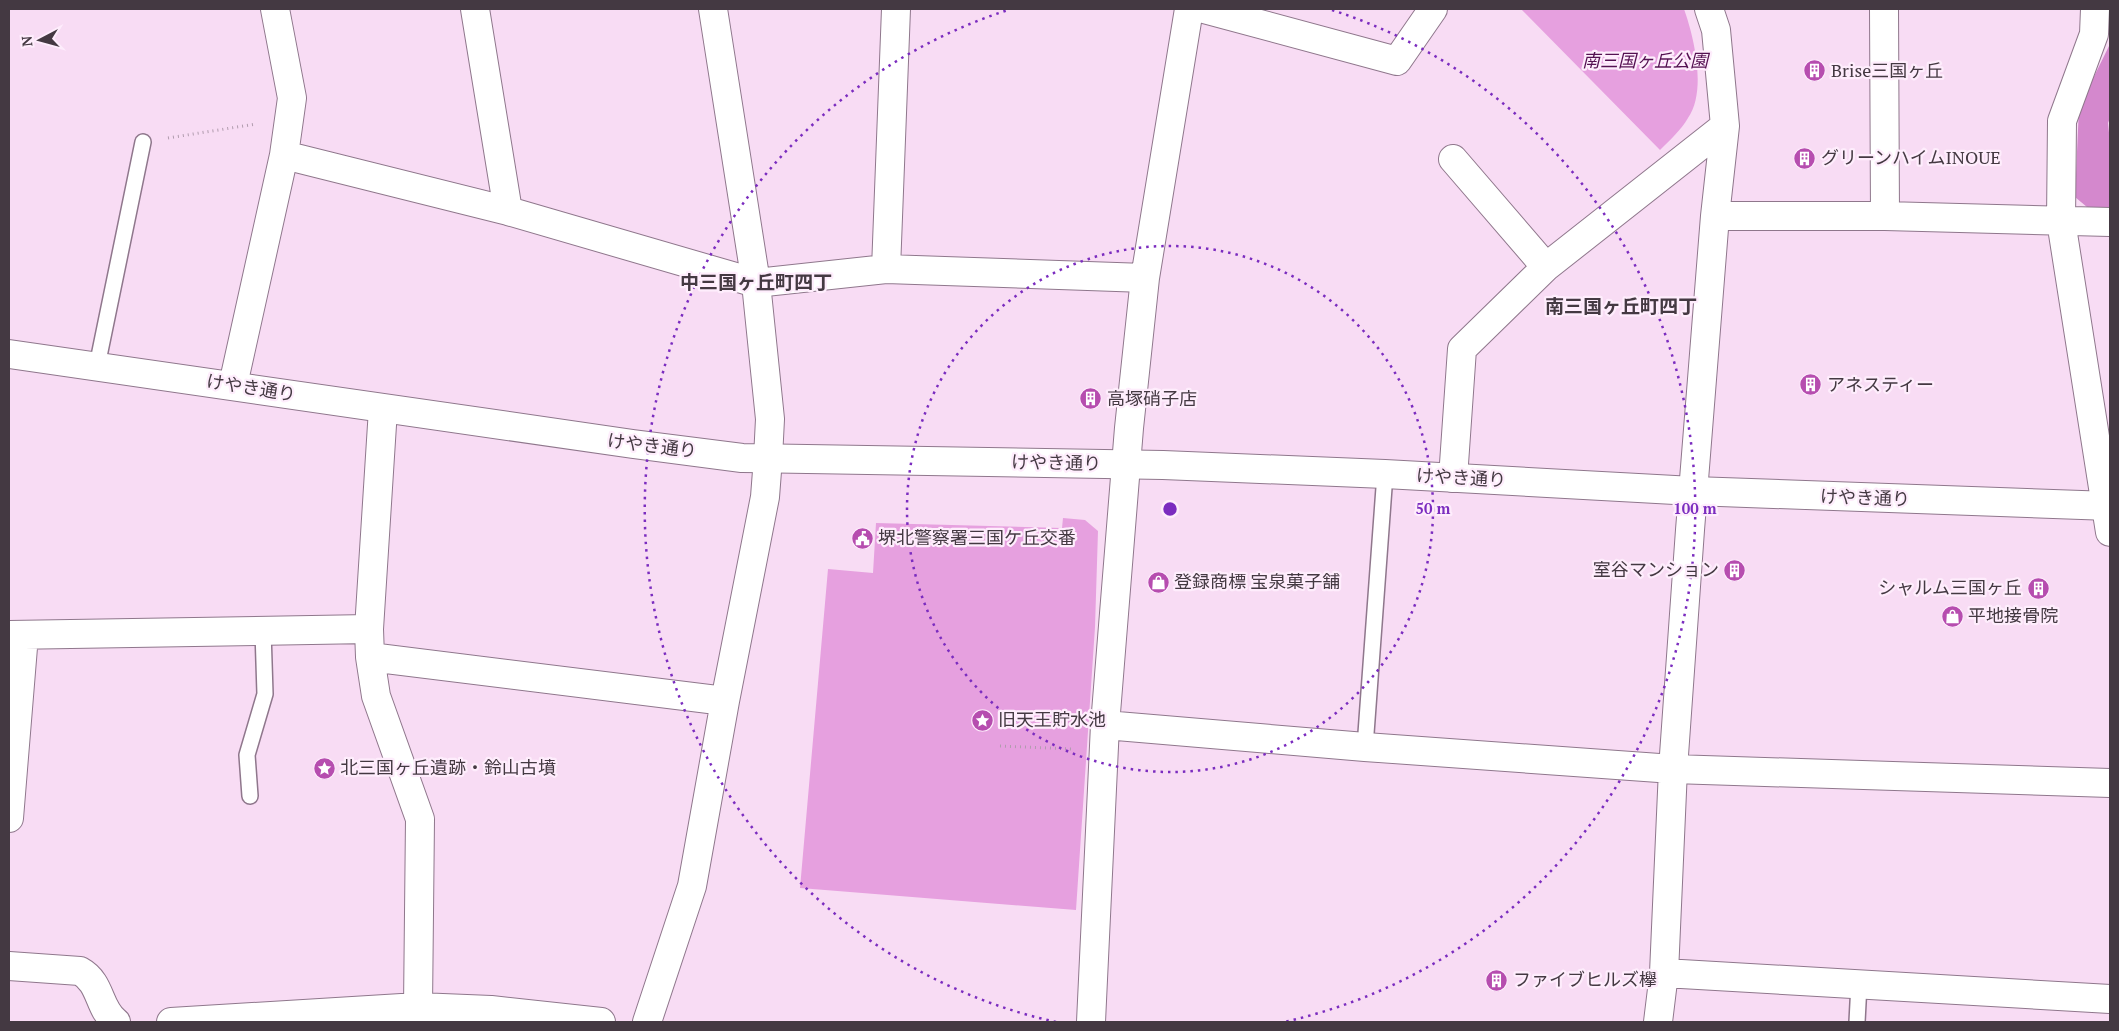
<svg xmlns="http://www.w3.org/2000/svg" width="2119" height="1031" font-family="'PT Serif','Noto Sans JP',serif">
<rect width="100%" height="100%" fill="#f8dcf4"/>
<path fill="#e6a0df" d="M 1521,9 L 1684,9 C 1694,37 1707,91 1688,118 C 1681,130 1670,140 1660,150 Z
M 1063,518 L 1085,520 L 1098,531 L 1095,627 L 1076,910 L 800,888 L 828,569 L 873,573 L 876,523 L 1062,528 Z"/>
<path fill="#d488cd" d="M 2110,11 L 2110,118 L 2108,123 L 2110,142 L 2110,207 L 2087,207 L 2075,197 L 2079,107 L 2109,46 Z"/>
<g fill="none" stroke-linecap="round" stroke-linejoin="round">
<defs>
<path id="lane" d="M 97,366 L 143,142
M 1365,747 L 1385,474
M 250,796 L 247,755 L 265,694 L 263,631
M 1857,1022 L 1859,984"/>
<path id="street" d="M 475,9 L 508,211
M 1204,9 L 1397,61 L 1433,9
M 1884,9 L 1885,216
M 2095,9 L 2094,34 L 2062,121 L 2061,221 L 2110,532
M 284,155 L 508,211 L 756,283 L 886,269 L 1145,278
M 1453,159 L 1546,267
M 1715,216 L 1885,216 L 2110,222
M 886,269 L 896,9
M 233,385 L 284,155 L 292,98 L 275,9
M 383,409 L 369,629 L 370,657 L 376,696 L 420,819 L 418,1007
M 1453,478 L 1462,349 L 1546,267 L 1725,126
M 9,635 L 369,629
M 370,657 L 725,701
M 1105,725 L 1365,747 L 1673,769 L 2110,783
M 9,818 L 24,635
M 9,966 L 80,971 C 102,983 98,1009 116,1022
M 1664,973 L 2110,999
M 171,1022 L 418,1007 L 491,1010 L 601,1022
M 647,1022 L 692,886 L 725,701 L 765,497 L 768,458 L 770,419 L 756,283 L 713,9
M 1091,1022 L 1105,725 L 1129,428 L 1145,278 L 1189,9
M 1658,1022 L 1664,973 L 1673,769 L 1690,530 L 1715,216 L 1725,126 L 1716,30 L 1709,9"/>
<path id="secondary" d="M 9,354 L 633,444 L 742,458 L 1163,465 L 1385,474 L 1693,491 L 2110,506"/>
</defs>
<use href="#lane" stroke="#8f778c" stroke-width="18"/>
<use href="#street" stroke="#8f778c" stroke-width="30"/>
<use href="#secondary" stroke="#8f778c" stroke-width="30"/>
<path stroke="#b19cae" stroke-width="3" stroke-dasharray="1 4" stroke-linecap="butt" d="M 168,138 L 256,124
M 1000,746 L 1072,749"/>
<use href="#lane" stroke="#fff" stroke-width="15"/>
<use href="#street" stroke="#fff" stroke-width="28"/>
<use href="#secondary" stroke="#fff" stroke-width="28"/>
</g>
<g fill="none" stroke="#7b2cbf" stroke-width="2.5" stroke-dasharray="2.5 5">
<circle cx="1170" cy="509" r="263"/>
<path d="M1056 1022A525 525 0 0 1 1008 10M1332 10A525 525 0 0 1 1284 1022"/>
</g>
<defs>
<symbol id="building-disc" viewBox="-11 -11 22 22"><circle r="9.5" fill="#b64daf" stroke="#feedfc"/><path d="M-4-6H4V6H1V3H-1V6H-4ZM-2.5-4.3h1.7v1.8h-1.7ZM.8-4.3h1.7v1.8H.8ZM-2.5-1h1.7V.8h-1.7ZM.8-1h1.7V.8H.8Z" fill="#fff"/></symbol>
<symbol id="civic-disc" viewBox="-11 -11 22 22"><circle r="9.5" fill="#b64daf" stroke="#feedfc"/><path d="M-.6-6.5H3V-4.5H.6V-3L4-1V1h2V6H-6V1h2V-1L-.6-3ZM-1.2 2.5V6h2.4V2.5Z" fill="#fff"/></symbol>
<symbol id="shop-disc" viewBox="-11 -11 22 22"><circle r="9.5" fill="#b64daf" stroke="#feedfc"/><path d="M-5-2.5h2.3a2.7 3.5 0 0 1 5.4 0H5L5.5 6h-11ZM-1.5-2.5h3a1.5 2.3 0 0 0-3 0Z" fill="#fff"/></symbol>
<symbol id="sight-disc" viewBox="-11 -11 22 22"><circle r="9.5" fill="#b64daf" stroke="#feedfc"/><path d="M0-6L1.8-2.2L6-1.7L2.9 1.2L3.7 5.4L0 3.3L-3.7 5.4L-2.9 1.2L-6-1.7L-1.8-2.2Z" fill="#fff"/></symbol>
</defs>
<g fill-rule="evenodd">
<use href="#building-disc" x="1802" y="58" width="25" height="25"/>
<use href="#building-disc" x="1792" y="146" width="25" height="25"/>
<use href="#building-disc" x="1798" y="372" width="25" height="25"/>
<use href="#building-disc" x="1078" y="386" width="25" height="25"/>
<use href="#civic-disc" x="850" y="526" width="25" height="25"/>
<use href="#building-disc" x="1722" y="558" width="25" height="25"/>
<use href="#shop-disc" x="1146" y="570" width="25" height="25"/>
<use href="#building-disc" x="2026" y="576" width="25" height="25"/>
<use href="#shop-disc" x="1940" y="604" width="25" height="25"/>
<use href="#sight-disc" x="970" y="708" width="25" height="25"/>
<use href="#sight-disc" x="312" y="756" width="25" height="25"/>
<use href="#building-disc" x="1484" y="968" width="25" height="25"/>
</g>
<g text-anchor="middle" stroke-width="4.5" stroke-linejoin="round" paint-order="stroke">
<g font-size="18" font-style="italic" fill="#551152" stroke="#feedfc">
<text x="1645" y="67">南三国ヶ丘公園</text>
</g>
<g font-size="18" fill="#443942" stroke="#feedfc" text-anchor="start">
<text x="1831" y="77">Brise三国ヶ丘</text>
<text x="1821" y="164">グリーンハイムINOUE</text>
<text x="1827" y="391">アネスティー</text>
<text x="1107" y="405">高塚硝子店</text>
<text x="878" y="544">堺北警察署三国ケ丘交番</text>
<text x="1719" y="576" text-anchor="end">室谷マンション</text>
<text x="1174" y="588">登録商標 宝泉菓子舗</text>
<text x="2022" y="594" text-anchor="end">シャルム三国ヶ丘</text>
<text x="1968" y="622">平地接骨院</text>
<text x="998" y="726">旧天王貯水池</text>
<text x="340" y="774">北三国ヶ丘遺跡・鈴山古墳</text>
<text x="1513" y="986">ファイブヒルズ欅</text>
</g>
<g font-size="18" fill="#443942" stroke="#feedfc">
<text transform="translate(251 388) rotate(9)" y="6">けやき通り</text>
<text transform="translate(652 446) rotate(7)" y="6">けやき通り</text>
<text transform="translate(1056 463) rotate(1)" y="6">けやき通り</text>
<text transform="translate(1461 478) rotate(3)" y="6">けやき通り</text>
<text transform="translate(1865 498) rotate(2)" y="6">けやき通り</text>
</g>
<g font-size="19" font-weight="bold" fill="#443942" stroke="#feedfc">
<text x="756" y="289">中三国ヶ丘町四丁</text>
<text x="1621" y="313">南三国ヶ丘町四丁</text>
</g>
</g>
<circle cx="1170" cy="509" r="8" fill="#7b2cbf" stroke="#feedfc" stroke-width="2.5"/>
<g font-size="15" text-anchor="middle" font-weight="bold" fill="#7b2cbf" stroke="#feedfc" stroke-width="4.5" stroke-linejoin="round" paint-order="stroke">
<text x="1433" y="514">50 m</text>
<text x="1695" y="514">100 m</text>
</g>
<rect width="2119" height="1031" fill="none" stroke="#443942" stroke-width="20"/>
<g transform="translate(40 40) rotate(264)" stroke="#feedfc" stroke-width="4" paint-order="stroke">
<path d="M0-4L9 19L0 12L-9 19Z" fill="#443942"/>
<text y="-8" font-size="14" font-weight="bold" text-anchor="middle" fill="#443942">N</text>
</g>
</svg>
